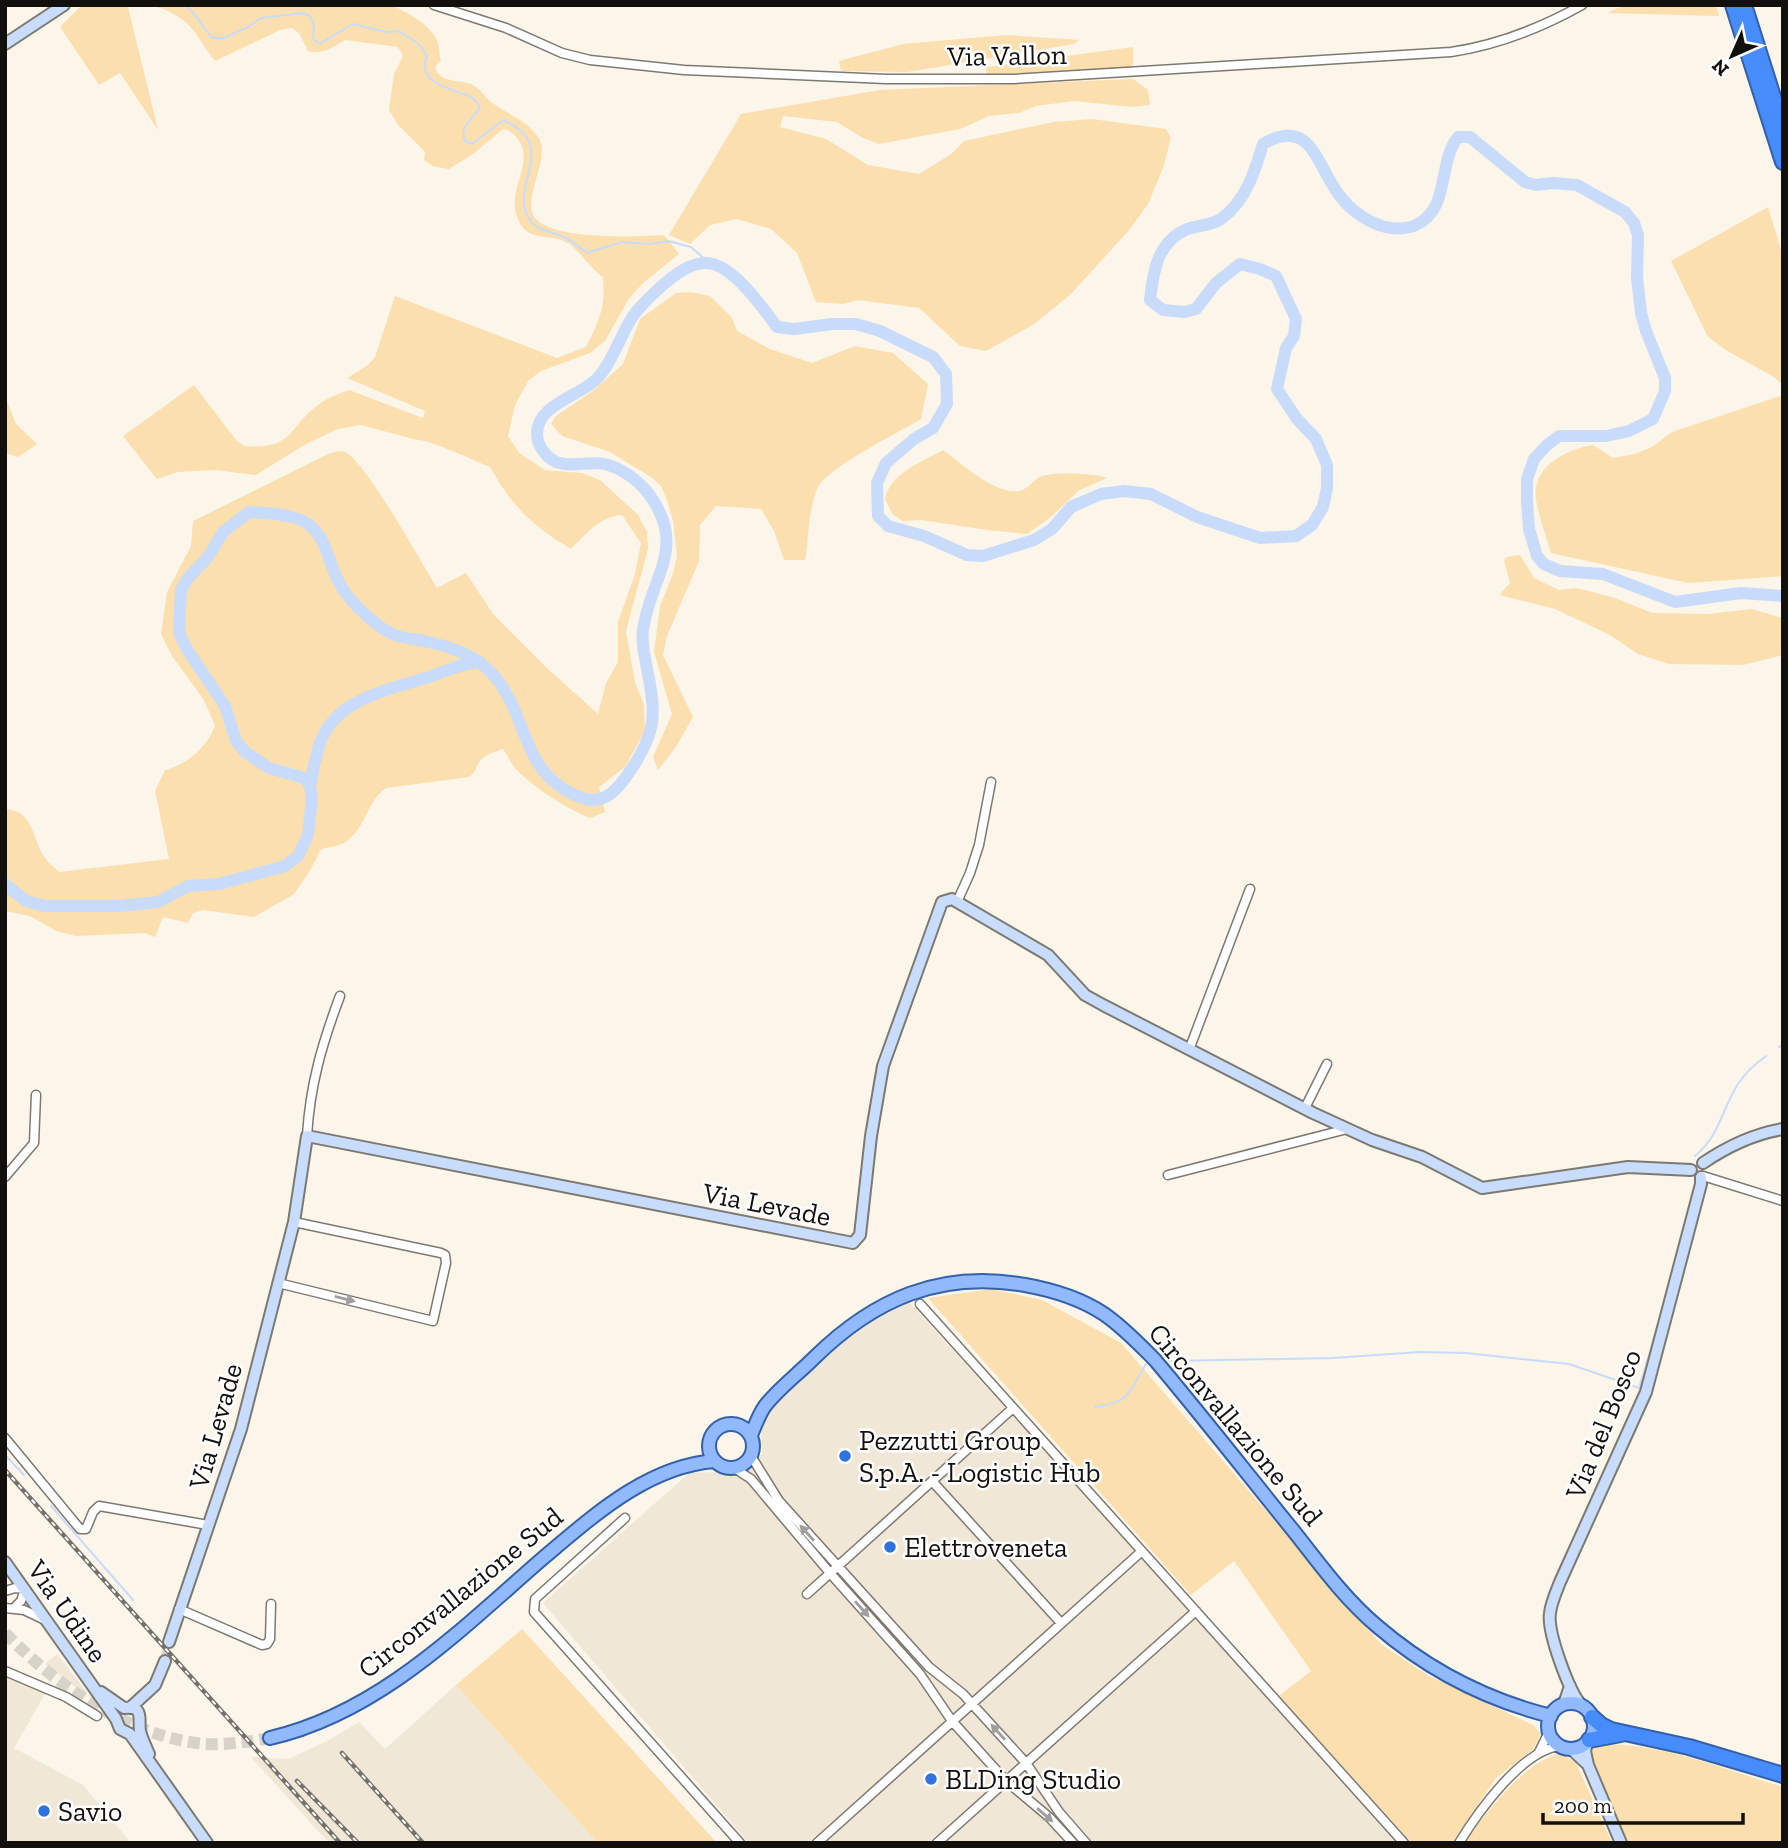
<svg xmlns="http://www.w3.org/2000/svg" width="1788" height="1848" font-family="'Zilla Slab',serif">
<rect width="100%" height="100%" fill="#fbf5ea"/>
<path fill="#f0e7d6" d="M 908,1301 L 1146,1561 L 1408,1843 L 749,1843 L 543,1603 L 689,1473 L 717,1472 L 737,1476 L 762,1454 L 761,1426 L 771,1409 L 848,1337 L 891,1308 Z
M 57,1654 L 87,1692 L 85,1694 L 45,1664 Z
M 5,1676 L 46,1692 L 14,1748 L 83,1785 L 131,1843 L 5,1843 Z
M 456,1685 L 598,1843 L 329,1843 L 251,1757 L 289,1759 L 329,1740 L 359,1722 L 385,1749 Z"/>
<path fill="#fbdfae" d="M 82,5 L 128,7 L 158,130 L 120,73 L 99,85 L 60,27 Z
M 151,5 L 390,5 C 406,11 432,25 438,43 C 439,49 439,54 441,60 L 435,67 C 441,84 458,79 471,84 C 480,88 484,96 491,102 C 506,114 527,120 538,137 C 553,158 518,202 537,220 C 558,240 636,237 664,235 L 679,254 L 642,284 L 628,300 L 605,341 L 590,353 L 541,371 L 529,380 L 515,405 L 508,436 L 519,453 L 545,470 L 582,473 L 600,480 L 638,515 L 647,532 L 648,549 L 626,631 L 635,683 L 644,704 L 645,731 L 625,767 L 599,787 L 605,812 L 590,818 C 567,809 531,786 515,768 C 510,762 507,754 503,749 C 495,752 486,754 480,761 C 475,768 476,772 469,777 L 386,788 C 366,802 367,826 347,841 C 341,846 329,847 321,849 L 311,869 L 294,894 L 254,917 L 203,910 L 193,913 L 188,923 L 163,917 L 155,937 L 145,933 L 76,936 L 56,931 L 30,916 L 5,911 L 5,809 C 33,810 32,837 43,855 C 46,861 54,867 59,872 L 169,859 L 155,791 L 165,770 C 187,765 207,747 215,726 L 204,700 L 172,656 L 161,634 L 167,592 L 191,546 L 193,521 L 314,461 C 323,457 335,449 345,452 C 364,459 423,565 437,588 L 466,573 L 493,614 L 549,670 L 598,714 L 606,683 L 618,662 L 618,622 L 635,574 L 641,543 L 622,515 C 600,516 586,534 571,549 C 532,526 512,506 490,467 C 475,461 427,438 417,440 L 361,425 L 338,429 L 306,444 L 256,475 L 215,470 L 178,472 L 157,479 L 123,436 L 194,385 L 236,440 L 244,446 C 294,450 287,428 318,405 C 327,398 338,394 349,390 L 423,418 L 425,411 L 347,378 L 368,365 L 375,357 L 395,296 L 557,358 L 586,347 C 599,321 606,307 603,277 C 589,267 581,252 568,243 C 550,232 525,245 516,214 C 508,187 537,160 516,137 C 512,133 509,130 503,129 L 473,154 L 449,169 L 432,166 L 424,160 L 425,152 L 399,126 L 389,110 L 394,74 L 403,56 L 398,47 L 345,40 C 334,47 321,55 308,51 L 299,33 L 292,28 L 280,30 L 215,61 C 191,30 193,18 151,5 Z
M 1625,5 L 1716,5 L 1719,16 L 1607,13 Z
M 1006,35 L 1079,40 L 1074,44 L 908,72 L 841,71 L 839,61 L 903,44 Z
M 1133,47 L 1133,65 L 1130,69 L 987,76 L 986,67 Z
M 1133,79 L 1148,90 L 1150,105 L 1132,107 L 1074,101 L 1036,106 L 1019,113 L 989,116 L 960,129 L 879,144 L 861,137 L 837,122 L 783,116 L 780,127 L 826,139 L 868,165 L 919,174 L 950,155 L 964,141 L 1054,122 L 1092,119 L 1166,129 L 1171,138 L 1163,168 L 1148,204 L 1130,229 L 1070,295 L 1034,324 L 986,351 L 960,346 L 919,308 L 858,300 L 843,304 L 816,302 L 797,253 L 771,229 L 737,219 L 710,225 L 690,244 L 669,235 L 741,114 L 880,90 Z
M 1768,207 L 1783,256 L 1783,385 L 1774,377 L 1729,352 L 1708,337 L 1671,261 Z
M 691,292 L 710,296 L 732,318 L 737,331 L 770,349 L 812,363 L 855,346 L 893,353 L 928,384 L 921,419 C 898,433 826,468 817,489 C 808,511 809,537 805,560 L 784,560 L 774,531 L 761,509 L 716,506 L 700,525 L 699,561 L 667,636 L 663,655 L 693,717 L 676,747 L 658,770 L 653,757 L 672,714 L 654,652 L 660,606 L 673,574 L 677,556 L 673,521 L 667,500 L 661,486 L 651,477 L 610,452 L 562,436 L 551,424 L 556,416 L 594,390 L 623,364 L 640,319 L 676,293 Z
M 1783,395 L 1783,576 L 1688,583 L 1551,553 C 1546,536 1539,518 1536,500 C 1531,467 1566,449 1593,445 L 1613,458 L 1635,454 L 1652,447 L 1672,432 Z
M 5,396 L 16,424 L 37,444 L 18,457 L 5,453 Z
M 943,450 C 961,463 995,495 1019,491 C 1029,489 1033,479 1042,476 C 1055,472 1094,473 1107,478 L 1078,491 L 1052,516 L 1027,534 L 987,530 L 921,520 L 902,521 L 892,513 L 885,499 C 890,473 922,462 943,450 Z
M 1520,555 L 1534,578 L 1559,590 L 1576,588 L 1589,591 L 1615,598 L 1652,613 L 1708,614 L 1752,609 L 1783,618 L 1783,655 L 1743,665 L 1669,664 L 1638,654 L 1610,635 L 1555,609 L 1499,595 L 1510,583 L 1504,560 L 1507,557 Z
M 991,1289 L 1042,1300 L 1121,1343 L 1381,1644 L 1427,1675 L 1533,1725 L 1541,1734 L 1533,1749 L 1496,1778 L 1452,1843 L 1412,1843 L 1279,1696 L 1311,1671 L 1234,1561 L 1191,1595 L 928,1298 Z
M 522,1629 L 717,1843 L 598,1843 L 456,1685 Z
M 1596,1744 C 1663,1743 1720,1768 1783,1787 L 1783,1843 L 1625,1843 L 1590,1755 Z
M 1560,1753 L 1576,1763 L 1612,1843 L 1464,1843 C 1489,1811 1520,1765 1560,1753 Z"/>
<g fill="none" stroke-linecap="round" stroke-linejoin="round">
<path stroke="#c8dbfa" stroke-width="2" d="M 185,5 C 198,14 201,27 213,38 L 224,38 L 248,27 L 261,18 L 303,13 L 310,16 L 314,25 L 313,38 L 319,44 L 353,24 L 386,32 L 399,31 L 419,44 L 427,56 C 415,83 452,89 469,96 C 474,98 477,102 480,107 C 473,120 459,125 465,141 L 472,144 L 503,120 C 563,146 506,187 530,220 C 537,231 553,232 564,237 C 572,241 579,247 587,253 L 622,242 L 649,244 L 668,241 L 691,247 L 708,262
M 1779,1047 L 1783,1045
M 1695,1156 C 1719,1137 1722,1109 1738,1084 C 1745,1073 1755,1064 1766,1056
M 1168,1361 L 1332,1358 L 1420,1352 L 1466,1353 L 1569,1364 L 1639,1388 L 1661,1315
M 1095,1407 C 1131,1402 1128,1393 1146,1364
M 5,1455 L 24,1475
M 51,1506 L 133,1600"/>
<path stroke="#c8dbfa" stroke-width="12" d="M 310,786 C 313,772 315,757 320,743 C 334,701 385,690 422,679 C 442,674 459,663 480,662
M 5,884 L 26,901 L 45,906 L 119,906 L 158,902 L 188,886 L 219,884 L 285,866 L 298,856 L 308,835 L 312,798 L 310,786 L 304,778 L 269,768 L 245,752 L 236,741 L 225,706 L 186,648 L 179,632 L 181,590 L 188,578 L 208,557 L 223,532 L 249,512 C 266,513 286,514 301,520 C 328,532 327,564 341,586 C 351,603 367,617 382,628 C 394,637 406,638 420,640 C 448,646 475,653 495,677 C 528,717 520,763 567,791 C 575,795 583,800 592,800 C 609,800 619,787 628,774 C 656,734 657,716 647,669 C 645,656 641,644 643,630 C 650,577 689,547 648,493 C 638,480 621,468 605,464 C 584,460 559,473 544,452 C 540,447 537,441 537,434 C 537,402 585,396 601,374 C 615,356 621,334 633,316 C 643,302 657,290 670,279 C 680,271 693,263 706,263 C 732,263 763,308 777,327 L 794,329 L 832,324 L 856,324 L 880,331 L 933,357 L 946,374 L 947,404 L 933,428 L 914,439 L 886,463 L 877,483 L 878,516 L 888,526 L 924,536 L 967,555 L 983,556 L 1034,540 L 1052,529 L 1071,507 L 1087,500 L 1101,494 L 1124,491 L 1151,494 L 1197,517 L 1260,538 L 1296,536 L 1312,525 L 1323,507 L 1327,488 L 1327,465 L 1316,439 L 1297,419 L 1277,389 L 1286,348 L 1294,336 L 1296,319 L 1276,276 L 1260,269 L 1240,264 L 1216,283 L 1196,309 L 1185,312 L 1163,310 L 1150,300 C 1153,273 1157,243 1185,230 C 1196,225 1211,226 1221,219 C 1246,201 1255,171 1263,144 C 1308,118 1315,158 1335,189 C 1346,206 1360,218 1379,225 C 1389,229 1406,230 1416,225 C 1451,208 1437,164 1458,137 L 1470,137 L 1525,182 L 1536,185 L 1552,183 L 1577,185 L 1625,212 L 1634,223 L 1638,235 L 1637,278 L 1641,313 L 1646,331 L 1665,378 L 1665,391 L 1653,419 L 1629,431 L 1606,436 L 1559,436 L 1547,445 L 1534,459 L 1527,479 L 1527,500 L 1529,529 L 1537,556 L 1544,564 L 1560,571 L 1603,574 L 1675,602 L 1741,593 L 1783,596"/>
<path stroke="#d8d3c9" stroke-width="10" stroke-dasharray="10 5" stroke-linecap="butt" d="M 165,1661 L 169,1642"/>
<path stroke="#d8d3c9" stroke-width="12" stroke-dasharray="12 6" stroke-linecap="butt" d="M 5,1633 C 57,1686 129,1737 205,1744 C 227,1745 248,1742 270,1738"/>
<defs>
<path id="street" d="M 434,5 L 506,28 L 562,53 L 590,60 L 684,70 L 886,79 L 1013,79 L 1451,52 C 1498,45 1541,28 1582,5
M 957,902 L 970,873 L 979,845 L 991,782
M 1189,1050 L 1250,889
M 1305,1108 L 1327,1064
M 307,1136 C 310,1085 322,1044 340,996
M 1168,1175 L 1347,1129
M 1703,1176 L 1783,1201
M 5,1177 L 34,1143 L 36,1095
M 278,1283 L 433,1321 L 446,1263 L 445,1255 L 441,1253 L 294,1222
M 920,1304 L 1404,1843
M 5,1438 L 80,1529 L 86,1529 L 93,1512 L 99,1506 L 208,1525
M 751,1456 L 779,1501 L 929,1667 L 963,1694 L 1026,1763 L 1059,1812 L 1086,1843
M 734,1468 L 751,1479 L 830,1573 L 920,1674 L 952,1721 L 1006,1781 L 1049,1817 L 1073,1843
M 932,1481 L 1061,1623
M 625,1518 L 535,1599 L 534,1612 L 740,1843
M 5,1591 L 15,1588 L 25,1589 L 21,1601 L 14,1608
M 807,1594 L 1013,1408
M 5,1608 L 24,1610 L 45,1620
M 179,1609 L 262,1645 L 267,1644 L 270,1639 L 271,1604
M 5,1671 L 66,1697 L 97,1716
M 1539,1752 L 1549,1732
M 817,1843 L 1142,1551
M 937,1843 L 1196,1611
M 1459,1843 C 1478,1812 1522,1750 1560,1746"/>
<path id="secondary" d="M 5,44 L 64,5
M 1703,1163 C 1728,1146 1753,1134 1783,1129
M 5,1562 L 116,1719 L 120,1729 L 130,1734 L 207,1843
M 169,1642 L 241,1429 L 294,1222 L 307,1136 L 853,1243 L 860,1235 L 871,1136 L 883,1066 L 942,902 L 952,899 L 1048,955 L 1085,995 L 1103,1005 L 1313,1113 L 1372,1140 L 1422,1157 L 1482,1188 L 1628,1167 L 1691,1170
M 101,1692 L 124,1708 C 145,1706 138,1719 140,1731 C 142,1739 146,1747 149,1754
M 1564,1704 L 1570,1686
M 1582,1706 C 1569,1692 1547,1632 1550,1613 C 1551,1603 1556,1592 1560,1582 L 1646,1392 L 1701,1184 L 1701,1177
M 131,1707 L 155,1685 L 165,1661
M 1587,1743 L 1585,1751 L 1588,1765 L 1621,1843
M 1570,1748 L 1586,1763"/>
<path id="primary" d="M709 1446a22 22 0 1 1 44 0a22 22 0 1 1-44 0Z
M 751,1435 C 755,1426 759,1414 765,1406 C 778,1389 798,1374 814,1358 C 874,1299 940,1270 1025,1285 C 1053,1290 1080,1298 1104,1314 C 1123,1327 1139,1344 1155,1360 C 1203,1417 1249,1476 1296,1534 C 1321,1566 1346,1600 1377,1626 C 1427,1669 1487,1700 1551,1716
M1548 1726a23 23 0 1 1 46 0a23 23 0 1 1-46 0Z
M 270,1738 C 379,1713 460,1630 542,1559 C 592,1517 647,1466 715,1461"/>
<path id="highway" d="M 1733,5 L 1783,162
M 1744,5 L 1783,128
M 1592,1717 L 1601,1725 L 1611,1730 L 1689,1747 L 1783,1775
M 1589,1740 L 1621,1734"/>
</defs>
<use href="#street" stroke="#7e7970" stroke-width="11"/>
<use href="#secondary" stroke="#7e7970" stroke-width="14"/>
<use href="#primary" stroke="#3461a8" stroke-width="16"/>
<use href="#highway" stroke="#3461a8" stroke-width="18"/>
<use href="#street" stroke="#fff" stroke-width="8"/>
<use href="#secondary" stroke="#c8dcfe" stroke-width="10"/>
<use href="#primary" stroke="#91bafd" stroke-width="12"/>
<use href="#highway" stroke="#478cfb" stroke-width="14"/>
<defs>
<path id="rail" d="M 5,1470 L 340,1843
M 342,1753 L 423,1843
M 297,1781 L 358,1843"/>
</defs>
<use href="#rail" stroke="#74706a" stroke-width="4.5"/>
<use href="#rail" stroke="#fff" stroke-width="2" stroke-dasharray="5" stroke-linecap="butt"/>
</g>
<defs><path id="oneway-solid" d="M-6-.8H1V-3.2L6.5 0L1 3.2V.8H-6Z" transform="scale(1.75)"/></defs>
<g fill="#a09f9e">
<use href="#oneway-solid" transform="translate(345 1299) rotate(14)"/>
<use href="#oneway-solid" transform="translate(807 1533) rotate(-132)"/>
<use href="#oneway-solid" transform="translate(862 1609) rotate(48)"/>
<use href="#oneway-solid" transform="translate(998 1732) rotate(-132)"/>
<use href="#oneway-solid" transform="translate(1045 1815) rotate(41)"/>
</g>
<g fill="#2e73e0" stroke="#fff" stroke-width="2.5">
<circle cx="845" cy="1456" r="7"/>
<circle cx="890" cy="1547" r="7"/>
<circle cx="931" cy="1779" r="7"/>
<circle cx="44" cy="1811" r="7"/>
</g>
<g text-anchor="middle" stroke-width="5" stroke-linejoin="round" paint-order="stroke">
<g font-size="28" fill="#12100d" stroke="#fff">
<text transform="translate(1007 55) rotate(-1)" y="10">Via Vallon</text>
<text transform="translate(767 1204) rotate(11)" y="10">Via Levade</text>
<text transform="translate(1236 1424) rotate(50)" y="10">Circonvallazione Sud</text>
<text transform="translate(1603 1424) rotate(-68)" y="10">Via del Bosco</text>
<text transform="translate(215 1426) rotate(-74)" y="10">Via Levade</text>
<text transform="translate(460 1592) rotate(-39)" y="10">Circonvallazione Sud</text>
<text transform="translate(68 1611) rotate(55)" y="10">Via Udine</text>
</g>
<g font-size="28" fill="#12100d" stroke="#fff" text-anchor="start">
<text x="859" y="1450">Pezzutti Group<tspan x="859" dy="32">S.p.A. - Logistic Hub</tspan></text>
<text x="904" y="1557">Elettroveneta</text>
<text x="945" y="1789">BLDing Studio</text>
<text x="58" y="1821">Savio</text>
</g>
</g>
<rect width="1788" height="1848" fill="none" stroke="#12100d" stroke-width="14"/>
<g transform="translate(1732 56) rotate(225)" stroke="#ffffff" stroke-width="5" paint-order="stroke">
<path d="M0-5L12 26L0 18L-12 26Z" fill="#12100d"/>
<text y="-10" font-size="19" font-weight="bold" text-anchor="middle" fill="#12100d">N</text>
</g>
<path d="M1543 1813v10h200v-10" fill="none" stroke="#12100d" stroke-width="3.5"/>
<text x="1554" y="1813" font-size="21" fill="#12100d" stroke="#ffffff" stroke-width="5" paint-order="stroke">200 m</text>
</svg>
